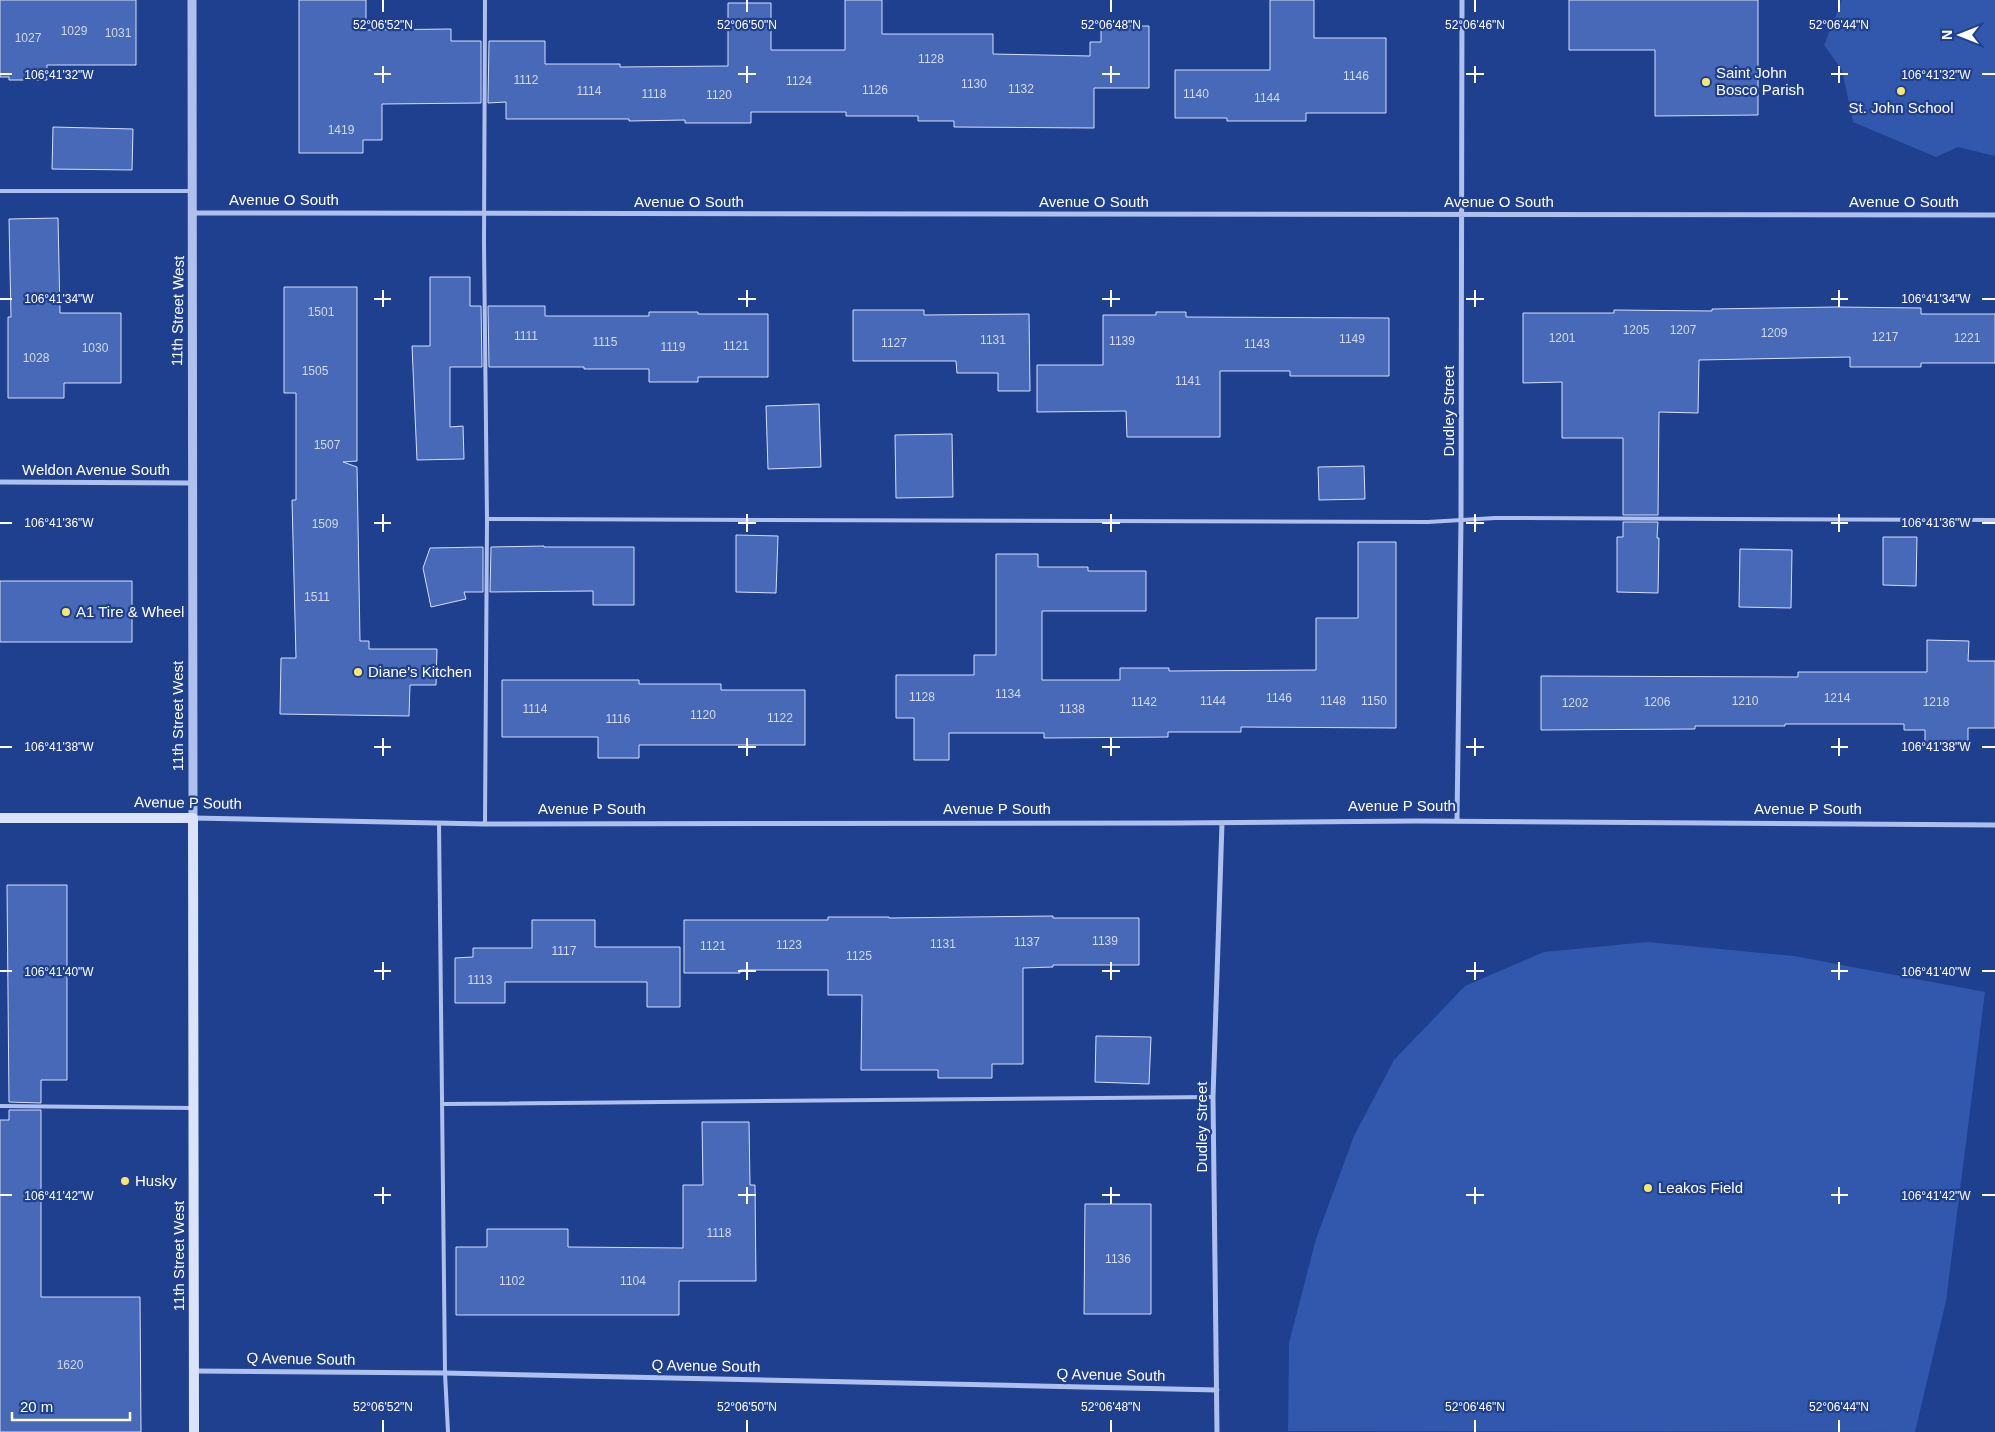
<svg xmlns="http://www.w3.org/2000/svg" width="1995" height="1432" font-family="Helvetica,sans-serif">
<rect width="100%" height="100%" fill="#1f3f8f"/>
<path fill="#3258ad" d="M 1842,0 L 1995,0 L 1995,156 L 1958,147 L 1936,157 L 1853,122 L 1842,70 L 1824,45 Z
M 1647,942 L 1794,956 L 1985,992 L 1946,1301 L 1915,1432 L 1288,1431 L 1289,1343 L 1316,1239 L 1354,1136 L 1394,1060 L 1465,986 L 1544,952 Z"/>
<path fill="#4769b7" stroke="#d4dff9" d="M 0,0 L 136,0 L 136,65 L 47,65 L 47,80 L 9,80 L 9,77 L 0,77 Z
M 299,0 L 366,0 L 366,30 L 451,29 L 451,41 L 481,41 L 481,103 L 382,104 L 382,140 L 363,140 L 363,153 L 299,153 Z
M 845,0 L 882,0 L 882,34 L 993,34 L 993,54 L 1090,56 L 1090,42 L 1101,42 L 1101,26 L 1149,26 L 1149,88 L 1094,88 L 1094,128 L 954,127 L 954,121 L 918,121 L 918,116 L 846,116 L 846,112 L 751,112 L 751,123 L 685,123 L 685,120 L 629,121 L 629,119 L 506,119 L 506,102 L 488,103 L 489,41 L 545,41 L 545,64 L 620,64 L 620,67 L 728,66 L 728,3 L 771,3 L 771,50 L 845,50 Z
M 1270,0 L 1314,0 L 1314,38 L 1386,38 L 1386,113 L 1306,113 L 1306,121 L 1227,121 L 1227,118 L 1175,118 L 1175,70 L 1270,70 Z
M 1569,0 L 1758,0 L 1758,115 L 1655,116 L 1655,50 L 1569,50 Z
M 53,127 L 133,129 L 132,170 L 52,169 Z
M 58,218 L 60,313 L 121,313 L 121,383 L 64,383 L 64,398 L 8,398 L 8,317 L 11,317 L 9,219 Z
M 430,277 L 470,277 L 470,306 L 481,306 L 482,367 L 450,367 L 450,427 L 463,426 L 464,459 L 417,460 L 412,346 L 430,346 Z
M 284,287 L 357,287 L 357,461 L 343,462 L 357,467 L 360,641 L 369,641 L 369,649 L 437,649 L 436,685 L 410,685 L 409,716 L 280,714 L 281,658 L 296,658 L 292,500 L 296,500 L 296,393 L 284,393 Z
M 488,306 L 545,306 L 545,316 L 649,316 L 649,312 L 698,312 L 698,314 L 768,314 L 768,377 L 698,377 L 698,382 L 649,382 L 649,369 L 584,369 L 584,367 L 489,367 Z
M 1836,307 L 1921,308 L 1921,314 L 1995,314 L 1995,363 L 1921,363 L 1921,367 L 1850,367 L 1850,357 L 1699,360 L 1698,413 L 1659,412 L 1658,515 L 1623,515 L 1623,438 L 1562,438 L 1562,382 L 1523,383 L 1523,313 L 1614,313 L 1614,310 L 1712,311 L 1712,309 Z
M 853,310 L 924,310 L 924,315 L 1029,314 L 1030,391 L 998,391 L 998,373 L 957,373 L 956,361 L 853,361 Z
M 1156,312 L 1186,312 L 1186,317 L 1389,318 L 1389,376 L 1290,376 L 1290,371 L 1220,371 L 1220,437 L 1127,437 L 1126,411 L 1037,412 L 1037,365 L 1103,365 L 1103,315 L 1156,315 Z
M 819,404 L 821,467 L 768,469 L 766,406 Z
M 952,434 L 953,497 L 896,498 L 895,435 Z
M 1364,466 L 1365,499 L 1319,500 L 1318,467 Z
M 1623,522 L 1658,522 L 1657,538 L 1659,538 L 1658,593 L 1617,592 L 1617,537 L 1623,537 Z
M 736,535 L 778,536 L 776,593 L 736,592 Z
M 1883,537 L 1917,537 L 1916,586 L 1883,585 Z
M 1358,542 L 1396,542 L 1396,728 L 1241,727 L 1241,732 L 1168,732 L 1168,737 L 1044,738 L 1044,733 L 949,733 L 949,760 L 914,760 L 914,718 L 896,718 L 896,675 L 974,675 L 974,655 L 996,655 L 996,554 L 1038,554 L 1038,567 L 1088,567 L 1088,571 L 1146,571 L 1146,611 L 1042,611 L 1042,680 L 1120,680 L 1120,668 L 1169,668 L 1169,671 L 1316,670 L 1316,618 L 1358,618 Z
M 544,546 L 544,547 L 634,547 L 634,605 L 593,605 L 593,591 L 490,592 L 491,547 Z
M 483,547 L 483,592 L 464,592 L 466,599 L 431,607 L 423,568 L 430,548 Z
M 1740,549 L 1792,550 L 1791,608 L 1739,607 Z
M 0,581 L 132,581 L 132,642 L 0,642 Z
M 1927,640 L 1969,641 L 1968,661 L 1995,661 L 1995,728 L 1968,728 L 1968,743 L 1925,743 L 1925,730 L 1904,730 L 1904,724 L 1785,724 L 1785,726 L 1695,726 L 1695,729 L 1541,730 L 1541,676 L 1798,677 L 1798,672 L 1927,672 Z
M 502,680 L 639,680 L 639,684 L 721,684 L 721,690 L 805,690 L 805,745 L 639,745 L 639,758 L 598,758 L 598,737 L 502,737 Z
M 7,885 L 67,885 L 67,1080 L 41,1080 L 41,1103 L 9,1102 Z
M 1053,916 L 1053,918 L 1139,918 L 1139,965 L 1053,965 L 1053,967 L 1023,968 L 1023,1064 L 992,1064 L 992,1078 L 938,1078 L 938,1070 L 861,1070 L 862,995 L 828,995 L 828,970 L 740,970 L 740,973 L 684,973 L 684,920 L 828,920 L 828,917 L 889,917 L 889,918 Z
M 532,920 L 595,920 L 595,947 L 680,947 L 680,1007 L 647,1007 L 647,982 L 505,982 L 505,1003 L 455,1003 L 455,958 L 473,957 L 473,948 L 532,948 Z
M 1096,1036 L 1151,1037 L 1149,1084 L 1095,1082 Z
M 9,1110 L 41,1110 L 41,1297 L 140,1297 L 141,1432 L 0,1432 L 0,1120 L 9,1120 Z
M 702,1122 L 749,1122 L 750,1185 L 755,1185 L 756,1281 L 679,1281 L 679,1315 L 456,1315 L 456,1247 L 487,1247 L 487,1229 L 568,1229 L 568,1247 L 683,1248 L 683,1185 L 703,1185 Z
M 1085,1204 L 1151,1204 L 1151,1314 L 1084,1314 Z"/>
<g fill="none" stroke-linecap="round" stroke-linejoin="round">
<path stroke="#aec1ed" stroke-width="4" d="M 485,0 L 484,243 L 487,519 L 485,824
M 0,191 L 191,191
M 487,519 L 1428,522 L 1495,518 L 1995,520
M 439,823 L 445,1373 L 448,1432
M 443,1104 L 1213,1097
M 0,1106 L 193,1108"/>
<path stroke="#aec1ed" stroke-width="5" d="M 193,213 L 1995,215
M 0,482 L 192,483
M 193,818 L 485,824 L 1177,823 L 1416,821 L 1995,825
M 1457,821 L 1461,520 L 1462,0
M 194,1371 L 445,1373 L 1217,1390
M 1217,1432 L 1213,1097 L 1222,823"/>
<path stroke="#aec1ed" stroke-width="9" d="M 192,0 L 193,818"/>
<path stroke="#dae3fa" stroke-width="10" d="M 0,818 L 193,818 L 194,1432"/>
</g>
<path fill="none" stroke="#fff" stroke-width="2" d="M 383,0 L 383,12M 747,0 L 747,12M 1111,0 L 1111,12M 1475,0 L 1475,12M 1839,0 L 1839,12M 383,66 L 383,83M 747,66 L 747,83M 1111,66 L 1111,83M 1475,66 L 1475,83M 1839,66 L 1839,83M 0,74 L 12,74M 374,74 L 391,74M 738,74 L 756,74M 1102,74 L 1120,74M 1466,74 L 1484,74M 1831,74 L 1848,74M 1982,74 L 1995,74M 383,290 L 383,307M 747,290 L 747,307M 1111,290 L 1111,307M 1475,290 L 1475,307M 1839,290 L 1839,307M 0,299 L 12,299M 374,299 L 391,299M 738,299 L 756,299M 1102,299 L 1120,299M 1466,299 L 1484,299M 1831,299 L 1848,299M 1982,299 L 1995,299M 383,514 L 383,532M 747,514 L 747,532M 1111,514 L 1111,532M 1475,514 L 1475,532M 1839,514 L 1839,532M 0,523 L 12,523M 374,523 L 391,523M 738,523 L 756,523M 1102,523 L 1120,523M 1466,523 L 1484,523M 1831,523 L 1848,523M 1982,523 L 1995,523M 383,738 L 383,756M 747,738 L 747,756M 1111,738 L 1111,756M 1475,738 L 1475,756M 1839,738 L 1839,756M 0,747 L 12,747M 374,747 L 391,747M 738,747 L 756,747M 1102,747 L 1120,747M 1466,747 L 1484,747M 1831,747 L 1848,747M 1982,747 L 1995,747M 383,962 L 383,980M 747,962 L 747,980M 1111,962 L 1111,980M 1475,962 L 1475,980M 1839,962 L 1839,980M 0,971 L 12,971M 374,971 L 391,971M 738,971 L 756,971M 1102,971 L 1120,971M 1466,971 L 1484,971M 1831,971 L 1848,971M 1982,971 L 1995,971M 383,1187 L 383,1204M 747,1187 L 747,1204M 1111,1187 L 1111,1204M 1475,1187 L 1475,1204M 1839,1187 L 1839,1204M 0,1195 L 12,1195M 374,1195 L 391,1195M 738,1195 L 756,1195M 1102,1195 L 1120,1195M 1466,1195 L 1484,1195M 1831,1195 L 1848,1195M 1982,1195 L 1995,1195M 383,1420 L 383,1432M 747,1420 L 747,1432M 1111,1420 L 1111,1432M 1475,1420 L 1475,1432M 1839,1420 L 1839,1432"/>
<g fill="#fbe76e" stroke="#1f3f8f" stroke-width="2">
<circle cx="1706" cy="82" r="5"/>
<circle cx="1901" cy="91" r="5"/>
<circle cx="66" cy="612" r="5"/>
<circle cx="358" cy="672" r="5"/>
<circle cx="125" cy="1181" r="5"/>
<circle cx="1648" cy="1188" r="5"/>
</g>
<g text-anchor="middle" stroke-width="4.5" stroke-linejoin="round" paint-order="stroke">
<g font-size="12" fill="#d1daed">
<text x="74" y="35">1029</text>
<text x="118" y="37">1031</text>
<text x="28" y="42">1027</text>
<text x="931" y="63">1128</text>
<text x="1356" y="80">1146</text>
<text x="526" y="84">1112</text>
<text x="799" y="85">1124</text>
<text x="974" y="88">1130</text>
<text x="1021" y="93">1132</text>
<text x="875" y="94">1126</text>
<text x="589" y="95">1114</text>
<text x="654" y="98">1118</text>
<text x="1196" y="98">1140</text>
<text x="719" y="99">1120</text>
<text x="1267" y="102">1144</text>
<text x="341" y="134">1419</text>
<text x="321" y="316">1501</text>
<text x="1636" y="334">1205</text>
<text x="1683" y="334">1207</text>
<text x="1774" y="337">1209</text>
<text x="526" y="340">1111</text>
<text x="1885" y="341">1217</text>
<text x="1562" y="342">1201</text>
<text x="1967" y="342">1221</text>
<text x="1352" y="343">1149</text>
<text x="993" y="344">1131</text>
<text x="1122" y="345">1139</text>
<text x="605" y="346">1115</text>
<text x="894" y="347">1127</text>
<text x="1257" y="348">1143</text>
<text x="736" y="350">1121</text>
<text x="673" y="351">1119</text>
<text x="95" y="352">1030</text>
<text x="36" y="362">1028</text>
<text x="315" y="375">1505</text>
<text x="1188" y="385">1141</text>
<text x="327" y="449">1507</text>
<text x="325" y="528">1509</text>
<text x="317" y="601">1511</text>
<text x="1008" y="698">1134</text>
<text x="922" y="701">1128</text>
<text x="1279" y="702">1146</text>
<text x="1837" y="702">1214</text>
<text x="1213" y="705">1144</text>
<text x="1333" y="705">1148</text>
<text x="1374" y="705">1150</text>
<text x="1745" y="705">1210</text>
<text x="1144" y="706">1142</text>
<text x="1657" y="706">1206</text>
<text x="1936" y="706">1218</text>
<text x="1575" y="707">1202</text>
<text x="535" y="713">1114</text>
<text x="1072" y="713">1138</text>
<text x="703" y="719">1120</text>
<text x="780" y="722">1122</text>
<text x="618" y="723">1116</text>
<text x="1105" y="945">1139</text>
<text x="1027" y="946">1137</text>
<text x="943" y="948">1131</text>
<text x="789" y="949">1123</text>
<text x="713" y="950">1121</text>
<text x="564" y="955">1117</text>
<text x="859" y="960">1125</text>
<text x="480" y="984">1113</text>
<text x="719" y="1237">1118</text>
<text x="1118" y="1263">1136</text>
<text x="512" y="1285">1102</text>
<text x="633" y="1285">1104</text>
<text x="70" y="1369">1620</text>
</g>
<g font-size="15" fill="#fff" stroke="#1f3f8f" text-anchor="start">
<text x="1716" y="78">Saint John<tspan x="1716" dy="17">Bosco Parish</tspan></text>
<text x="1901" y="113" text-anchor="middle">St. John School</text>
<text x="76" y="617">A1 Tire &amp; Wheel</text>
<text x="368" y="677">Diane's Kitchen</text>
<text x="135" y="1186">Husky</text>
<text x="1658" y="1193">Leakos Field</text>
</g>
<g font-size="15" fill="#fff" stroke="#1f3f8f">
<text x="284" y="205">Avenue O South</text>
<text x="689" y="207">Avenue O South</text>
<text x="1094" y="207">Avenue O South</text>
<text x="1499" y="207">Avenue O South</text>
<text x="1904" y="207">Avenue O South</text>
<text transform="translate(178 311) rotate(-89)" y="5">11th Street West</text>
<text transform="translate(1449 411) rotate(-90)" y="5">Dudley Street</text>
<text x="96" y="475">Weldon Avenue South</text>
<text transform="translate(178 716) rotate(-90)" y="5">11th Street West</text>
<text transform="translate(188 803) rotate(1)" y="5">Avenue P South</text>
<text x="1402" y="811">Avenue P South</text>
<text x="592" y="814">Avenue P South</text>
<text x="997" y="814">Avenue P South</text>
<text x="1808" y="814">Avenue P South</text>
<text transform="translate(1202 1127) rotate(-90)" y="5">Dudley Street</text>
<text transform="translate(179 1256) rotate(-90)" y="5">11th Street West</text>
<text transform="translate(301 1359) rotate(1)" y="5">Q Avenue South</text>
<text transform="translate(706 1366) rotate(1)" y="5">Q Avenue South</text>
<text transform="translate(1111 1375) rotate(1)" y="5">Q Avenue South</text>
</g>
</g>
<g font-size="12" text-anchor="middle" fill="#fff" stroke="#1f3f8f" stroke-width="4.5" stroke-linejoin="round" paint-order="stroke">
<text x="383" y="29">52°06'52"N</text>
<text x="747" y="29">52°06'50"N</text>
<text x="1111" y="29">52°06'48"N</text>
<text x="1475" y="29">52°06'46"N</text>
<text x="1839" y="29">52°06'44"N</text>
<text x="1936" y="79">106°41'32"W</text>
<text x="59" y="79">106°41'32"W</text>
<text x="1936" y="303">106°41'34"W</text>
<text x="59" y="303">106°41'34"W</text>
<text x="1936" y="527">106°41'36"W</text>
<text x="59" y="527">106°41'36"W</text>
<text x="1936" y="751">106°41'38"W</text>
<text x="59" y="751">106°41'38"W</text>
<text x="1936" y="976">106°41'40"W</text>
<text x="59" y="976">106°41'40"W</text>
<text x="1936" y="1200">106°41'42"W</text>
<text x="59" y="1200">106°41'42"W</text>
<text x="383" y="1411">52°06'52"N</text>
<text x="747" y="1411">52°06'50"N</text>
<text x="1111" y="1411">52°06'48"N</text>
<text x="1475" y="1411">52°06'46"N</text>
<text x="1839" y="1411">52°06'44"N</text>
</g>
<g transform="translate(1960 35) rotate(270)" stroke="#1f3f8f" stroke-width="4" paint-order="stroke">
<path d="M0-4L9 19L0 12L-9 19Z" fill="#ffffff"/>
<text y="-8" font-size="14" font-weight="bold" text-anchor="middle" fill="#ffffff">N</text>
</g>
<path d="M12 1412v8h118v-8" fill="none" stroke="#ffffff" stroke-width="2.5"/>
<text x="20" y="1412" font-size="15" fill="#ffffff" stroke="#1f3f8f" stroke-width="4" paint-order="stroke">20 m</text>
</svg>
